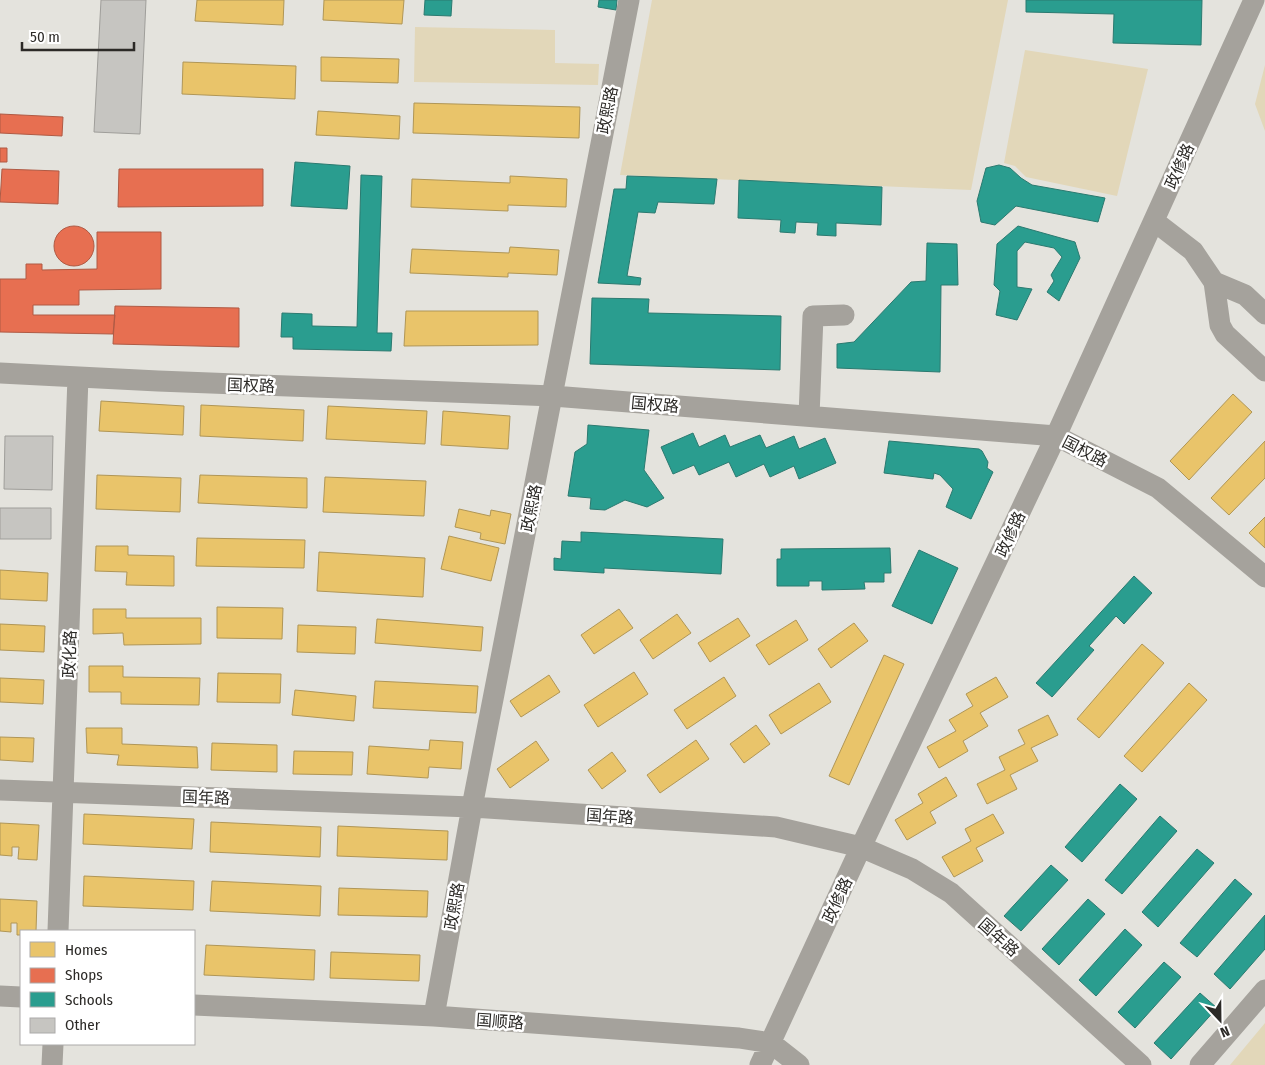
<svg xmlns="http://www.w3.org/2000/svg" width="1265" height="1065" font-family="'Fira Sans Condensed','Noto Sans SC',sans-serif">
<rect width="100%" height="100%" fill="#e4e3dd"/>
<path fill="#e2d7b9" d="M 652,0 L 1008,0 L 971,190 L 620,175 Z
M 415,27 L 555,30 L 555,63 L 599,64 L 598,85 L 414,82 Z
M 1025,50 L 1148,69 L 1117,196 L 1026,177 L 1015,166 L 1004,163 Z
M 1265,65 L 1265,131 L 1255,104 Z
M 1265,1023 L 1265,1065 L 1230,1065 Z"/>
<path fill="#e9c46a" stroke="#b09656" d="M 197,0 L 284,0 L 283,25 L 195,21 Z
M 324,0 L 404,0 L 402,24 L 323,20 Z
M 321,57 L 399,59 L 398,83 L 321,81 Z
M 183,62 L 296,66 L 295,99 L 182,94 Z
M 414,103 L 580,107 L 579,138 L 413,133 Z
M 318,111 L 400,116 L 399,139 L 316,135 Z
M 510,176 L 567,179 L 566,207 L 508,205 L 508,211 L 411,207 L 412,179 L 510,183 Z
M 510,247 L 559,250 L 557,275 L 508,273 L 508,277 L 410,273 L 412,249 L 509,253 Z
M 406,311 L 538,311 L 538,345 L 404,346 Z
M 1233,394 L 1252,412 L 1189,480 L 1170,461 Z
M 101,401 L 184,406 L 183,435 L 99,431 Z
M 201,405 L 304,410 L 303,441 L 200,436 Z
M 328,406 L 427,411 L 425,444 L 326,439 Z
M 443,411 L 510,416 L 508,449 L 441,445 Z
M 1265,441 L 1265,478 L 1229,515 L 1211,498 Z
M 97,475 L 181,478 L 180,512 L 96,509 Z
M 200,475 L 307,478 L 307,508 L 198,503 Z
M 325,477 L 426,481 L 424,516 L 323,512 Z
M 459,509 L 490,516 L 491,510 L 511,514 L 505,544 L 480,539 L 481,533 L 455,527 Z
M 1265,517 L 1265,548 L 1249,533 Z
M 449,536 L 499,548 L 491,581 L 441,569 Z
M 197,538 L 305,540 L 304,568 L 196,566 Z
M 96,546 L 128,546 L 128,555 L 174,556 L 174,586 L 126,585 L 127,572 L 95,571 Z
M 319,552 L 425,558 L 423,597 L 317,591 Z
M 0,570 L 48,573 L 47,601 L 0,599 Z
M 217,607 L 283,608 L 282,639 L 217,638 Z
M 93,609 L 126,609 L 126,618 L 201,618 L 201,644 L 124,645 L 123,633 L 93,634 Z
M 619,609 L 633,628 L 594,654 L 581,635 Z
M 677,614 L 691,633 L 653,659 L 640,640 Z
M 738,618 L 750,636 L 710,662 L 698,643 Z
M 377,619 L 483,627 L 481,651 L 375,643 Z
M 796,620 L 808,640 L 769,665 L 756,645 Z
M 854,623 L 868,641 L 831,668 L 818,649 Z
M 0,624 L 45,626 L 44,652 L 0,650 Z
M 298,625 L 356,627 L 355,654 L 297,652 Z
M 1142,644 L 1164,663 L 1099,738 L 1077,719 Z
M 884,655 L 904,664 L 849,785 L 829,776 Z
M 89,666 L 123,666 L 123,677 L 200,678 L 199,705 L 121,704 L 121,692 L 89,692 Z
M 634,672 L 648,694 L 598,727 L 584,705 Z
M 218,673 L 281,674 L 280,703 L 217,702 Z
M 549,675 L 560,692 L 521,717 L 510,701 Z
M 724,677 L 736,696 L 687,729 L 674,710 Z
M 996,677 L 1008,697 L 980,713 L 988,726 L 963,741 L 968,751 L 939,768 L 927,747 L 956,731 L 949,720 L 973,706 L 966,694 Z
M 0,678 L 44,680 L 43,704 L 0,702 Z
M 375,681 L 478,686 L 476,713 L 373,708 Z
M 819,683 L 831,702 L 781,734 L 769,715 Z
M 1189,683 L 1207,700 L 1142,772 L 1124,756 Z
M 295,690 L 356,696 L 354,721 L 292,715 Z
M 1048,715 L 1058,735 L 1031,748 L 1038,761 L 1010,775 L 1017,789 L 987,804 L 977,784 L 1005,770 L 999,757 L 1025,744 L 1018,730 Z
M 756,725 L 770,744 L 744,763 L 730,744 Z
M 86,728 L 122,728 L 122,744 L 197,747 L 198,768 L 117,765 L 119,755 L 87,753 Z
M 0,737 L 34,738 L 33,762 L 0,760 Z
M 430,740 L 463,742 L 461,769 L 429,767 L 428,778 L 367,774 L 369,746 L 429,750 Z
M 696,740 L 709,759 L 660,793 L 647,775 Z
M 536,741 L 549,760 L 510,788 L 497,769 Z
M 212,743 L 277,745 L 277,772 L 211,770 Z
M 294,751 L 353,752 L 352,775 L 293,774 Z
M 612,752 L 626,771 L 602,789 L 588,770 Z
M 946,777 L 957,796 L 930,812 L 936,823 L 907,840 L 895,820 L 923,803 L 918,794 Z
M 84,814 L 194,819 L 192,849 L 83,844 Z
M 993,814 L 1004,833 L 976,848 L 983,861 L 954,877 L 942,857 L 971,841 L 965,829 Z
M 211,822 L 321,827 L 320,857 L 210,852 Z
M 0,823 L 39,825 L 37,860 L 18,859 L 19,847 L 12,847 L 12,856 L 0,855 Z
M 338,826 L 448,831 L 447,860 L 337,856 Z
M 84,876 L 194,881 L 193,910 L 83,906 Z
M 212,881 L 321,886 L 320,916 L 210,911 Z
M 339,888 L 428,891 L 427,917 L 338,915 Z
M 0,899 L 37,901 L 36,931 L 21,931 L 21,935 L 17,935 L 17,923 L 11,923 L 11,932 L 0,931 Z
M 206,945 L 315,950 L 314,980 L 204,975 Z
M 331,952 L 420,955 L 419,981 L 330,978 Z"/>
<path fill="#e76f51" stroke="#af5a44" d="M 0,114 L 63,117 L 62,136 L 0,133 Z
M 0,148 L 7,148 L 7,162 L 0,162 Z
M 2,169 L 59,171 L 58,204 L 0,202 Z
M 119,169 L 263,169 L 263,206 L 118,207 Z
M54 246a20 20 0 1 1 40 0a20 20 0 1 1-40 0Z
M 97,232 L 161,232 L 161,289 L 79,290 L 79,305 L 33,305 L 33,315 L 115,315 L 113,334 L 0,332 L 0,279 L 26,279 L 26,264 L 42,264 L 42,270 L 97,269 Z
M 115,306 L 239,308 L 239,347 L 113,344 Z"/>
<path fill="#2a9d8f" stroke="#2b7a70" d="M 425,0 L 452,0 L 451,16 L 424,15 Z
M 599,0 L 617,0 L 616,10 L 598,7 Z
M 1026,0 L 1202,0 L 1201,45 L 1113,43 L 1114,14 L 1026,12 Z
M 295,162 L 350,166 L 347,209 L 291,206 Z
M 999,165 L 1010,168 L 1021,178 L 1032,185 L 1105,198 L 1098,222 L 1016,206 L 995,225 L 981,222 L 977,201 L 986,168 Z
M 361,175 L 382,176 L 377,333 L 392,333 L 391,351 L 293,349 L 293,337 L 281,337 L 282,313 L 312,314 L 312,326 L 357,327 Z
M 627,176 L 717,179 L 714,204 L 658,202 L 655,213 L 638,212 L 627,276 L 641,278 L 640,285 L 598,283 L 614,189 L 626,189 Z
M 739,180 L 882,187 L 881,225 L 836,223 L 836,236 L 817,235 L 818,223 L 796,222 L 795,233 L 780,232 L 781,220 L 738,218 Z
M 1018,226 L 1075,242 L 1080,258 L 1059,301 L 1047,292 L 1054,281 L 1051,275 L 1062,257 L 1054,248 L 1025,242 L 1017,251 L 1017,287 L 1032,289 L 1017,320 L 996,315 L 1000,291 L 994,285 L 997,244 Z
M 927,243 L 957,244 L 958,285 L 941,285 L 940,372 L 837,368 L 837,344 L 854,342 L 911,282 L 926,281 Z
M 592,298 L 649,299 L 648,313 L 781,316 L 780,370 L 590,364 Z
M 588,425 L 649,430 L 644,470 L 664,498 L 647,507 L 625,500 L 605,510 L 590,509 L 591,498 L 568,496 L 575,452 L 587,444 Z
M 693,433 L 699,447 L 725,435 L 730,447 L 760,435 L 766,448 L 794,436 L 799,449 L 825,438 L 836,463 L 799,479 L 794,466 L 770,477 L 764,464 L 736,477 L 729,462 L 699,475 L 694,465 L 673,474 L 661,447 Z
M 889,441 L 979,449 L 982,451 L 988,462 L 987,468 L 993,472 L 971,519 L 946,507 L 953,489 L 940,475 L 934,473 L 933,479 L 884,473 Z
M 581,532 L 723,539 L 721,574 L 604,568 L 604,573 L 554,570 L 554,558 L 561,559 L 562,541 L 581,542 Z
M 890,548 L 891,573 L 884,573 L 884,582 L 864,582 L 865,589 L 822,590 L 822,581 L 809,581 L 809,586 L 777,586 L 777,559 L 781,559 L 781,549 Z
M 919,550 L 958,568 L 932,624 L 892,606 Z
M 1134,576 L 1152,593 L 1124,624 L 1116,616 L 1089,646 L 1094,650 L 1052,697 L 1036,683 Z
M 1120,784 L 1137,799 L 1082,862 L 1065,847 Z
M 1160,816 L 1177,831 L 1122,894 L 1105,880 Z
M 1197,849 L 1214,863 L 1158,927 L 1142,912 Z
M 1051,865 L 1068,880 L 1021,931 L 1004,916 Z
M 1235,879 L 1252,894 L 1197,957 L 1180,943 Z
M 1088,899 L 1105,914 L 1059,965 L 1042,949 Z
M 1265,915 L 1265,949 L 1230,989 L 1214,974 Z
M 1125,929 L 1142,945 L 1096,996 L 1079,980 Z
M 1164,962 L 1181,977 L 1135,1028 L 1118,1012 Z
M 1200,993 L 1217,1008 L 1171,1059 L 1154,1043 Z"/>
<path fill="#c6c5c1" stroke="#9f9e9a" d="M 101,0 L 146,0 L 140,134 L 94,132 Z
M 5,436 L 53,436 L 52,490 L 4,489 Z
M 0,508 L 51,508 L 51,539 L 0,539 Z"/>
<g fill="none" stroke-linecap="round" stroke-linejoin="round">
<path stroke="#a5a29c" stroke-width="21" d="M 1154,221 L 1193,251 L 1214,282 L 1220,325 L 1225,334 L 1265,371
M 1214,282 L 1245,295 L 1265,314
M 0,373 L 158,381 L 553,396 L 1056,436 L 1158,488 L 1265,577
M 809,416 L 813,316 L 844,315
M 0,790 L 472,807 L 776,827 L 861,847 L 912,869 L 951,893 L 1141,1065
M 58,931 L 78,377
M 0,996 L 21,997
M 194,1005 L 434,1016 L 739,1038 L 771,1043 L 799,1065
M 434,1016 L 472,807 L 629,0
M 52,1065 L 53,1044
M 760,1065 L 861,847 L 1056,436 L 1254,0
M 1200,1065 L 1265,990"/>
</g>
<g text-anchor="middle" stroke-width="5" stroke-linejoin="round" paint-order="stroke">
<g font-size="16" fill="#2c2a27" stroke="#fff">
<text transform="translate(607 110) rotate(-79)" y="6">政熙路</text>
<text transform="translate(1179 166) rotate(-66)" y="6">政修路</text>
<text transform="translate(251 385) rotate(2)" y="6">国权路</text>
<text transform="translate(655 404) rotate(5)" y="6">国权路</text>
<text transform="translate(1085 451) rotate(27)" y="6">国权路</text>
<text transform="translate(531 508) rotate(-79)" y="6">政熙路</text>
<text transform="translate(1010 534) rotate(-65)" y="6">政修路</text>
<text transform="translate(69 654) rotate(-88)" y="6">政化路</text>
<text transform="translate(206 797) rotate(2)" y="6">国年路</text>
<text transform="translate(610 816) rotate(4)" y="6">国年路</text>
<text transform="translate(837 900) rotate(-65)" y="6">政修路</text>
<text transform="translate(454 906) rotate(-80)" y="6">政熙路</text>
<text transform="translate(999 937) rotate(42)" y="6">国年路</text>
<text transform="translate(500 1021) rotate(4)" y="6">国顺路</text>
</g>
</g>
<rect x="20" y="930" width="175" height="115" fill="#ffffff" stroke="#abaaa9"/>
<rect x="30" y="942" width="25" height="15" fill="#e9c46a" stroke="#abaaa9"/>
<text x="65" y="955" font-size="15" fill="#2c2a27">Homes</text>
<rect x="30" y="968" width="25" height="15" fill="#e76f51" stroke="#abaaa9"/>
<text x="65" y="980" font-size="15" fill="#2c2a27">Shops</text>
<rect x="30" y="992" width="25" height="15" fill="#2a9d8f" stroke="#abaaa9"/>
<text x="65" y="1005" font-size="15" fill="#2c2a27">Schools</text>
<rect x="30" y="1018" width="25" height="15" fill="#c6c5c1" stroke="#abaaa9"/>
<text x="65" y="1030" font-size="15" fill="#2c2a27">Other</text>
<g transform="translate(1220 1020) rotate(158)" stroke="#ffffff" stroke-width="4" paint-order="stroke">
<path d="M0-4L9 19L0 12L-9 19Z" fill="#2c2a27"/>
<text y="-8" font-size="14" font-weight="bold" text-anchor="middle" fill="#2c2a27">N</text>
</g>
<path d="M22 42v8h112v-8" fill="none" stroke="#2c2a27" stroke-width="2.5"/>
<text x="30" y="42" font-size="15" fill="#2c2a27" stroke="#ffffff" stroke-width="4" paint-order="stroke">50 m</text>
</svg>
